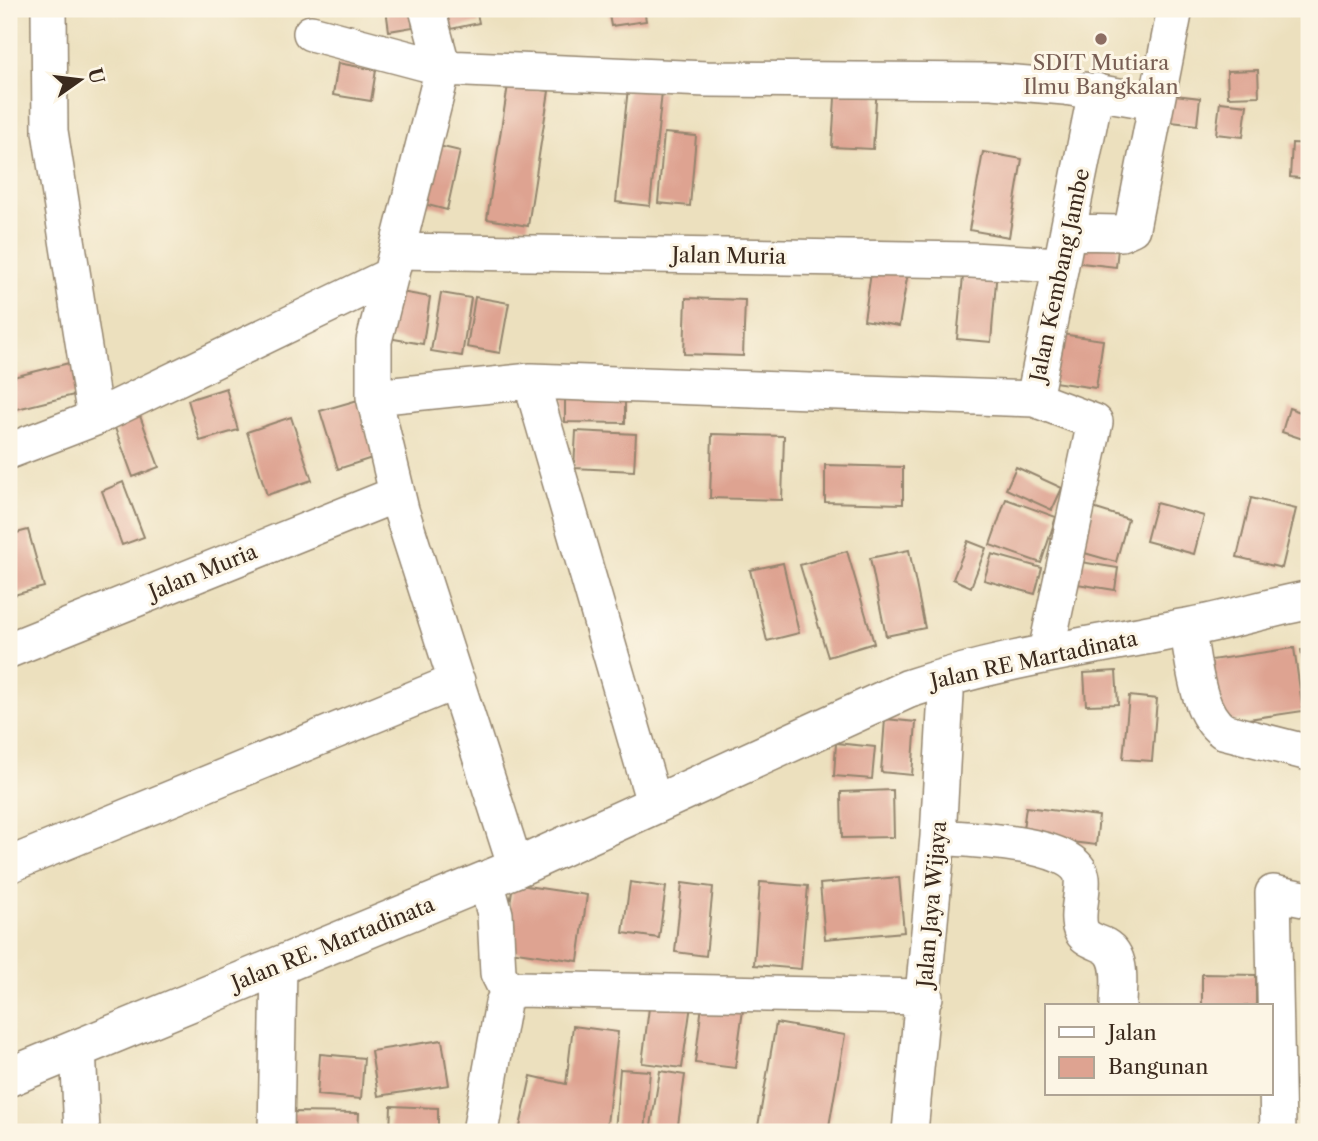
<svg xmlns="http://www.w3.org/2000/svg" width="1318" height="1141" font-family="'Libre Caslon Text',serif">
<rect width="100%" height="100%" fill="#fcf5e5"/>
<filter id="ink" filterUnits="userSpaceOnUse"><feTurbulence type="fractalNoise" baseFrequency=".0143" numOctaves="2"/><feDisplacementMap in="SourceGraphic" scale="14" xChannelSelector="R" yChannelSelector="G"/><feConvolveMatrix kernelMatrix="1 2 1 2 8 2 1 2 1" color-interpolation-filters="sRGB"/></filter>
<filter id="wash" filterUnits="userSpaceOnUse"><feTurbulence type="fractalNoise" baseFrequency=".00686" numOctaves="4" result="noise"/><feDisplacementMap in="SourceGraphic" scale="28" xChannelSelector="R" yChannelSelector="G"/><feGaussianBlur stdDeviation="1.57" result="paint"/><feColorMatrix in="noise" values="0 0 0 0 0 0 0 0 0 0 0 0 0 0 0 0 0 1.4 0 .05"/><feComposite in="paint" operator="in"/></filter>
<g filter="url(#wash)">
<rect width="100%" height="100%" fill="#ece0be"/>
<g id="blocks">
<path fill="#dea391" d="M 386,9 L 410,9 L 413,27 L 389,31 Z
M 442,9 L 476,9 L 479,23 L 446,30 Z
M 608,9 L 644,9 L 646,21 L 611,26 Z
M 338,63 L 376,70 L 371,101 L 333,95 Z
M 1258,70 L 1259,96 L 1228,97 L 1227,71 Z
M 836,82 L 877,84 L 873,149 L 832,147 Z
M 508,85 L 549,91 L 528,226 L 487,219 Z
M 628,88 L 662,92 L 650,206 L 616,202 Z
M 1166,94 L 1200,98 L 1197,125 L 1163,121 Z
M 1220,102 L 1247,105 L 1243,137 L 1216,134 Z
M 664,133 L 696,136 L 690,206 L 658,203 Z
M 1292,143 L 1309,144 L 1309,179 L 1290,177 Z
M 430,144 L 460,151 L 447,210 L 416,202 Z
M 983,152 L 1022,159 L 1009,237 L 969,230 Z
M 1076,235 L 1119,240 L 1116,267 L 1073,262 Z
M 872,266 L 908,272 L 899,326 L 864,320 Z
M 964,266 L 997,269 L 991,342 L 957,339 Z
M 395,291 L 430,297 L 423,344 L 388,338 Z
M 441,293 L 471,298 L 462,356 L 431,351 Z
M 475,297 L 509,303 L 500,353 L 467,347 Z
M 686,298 L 745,300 L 743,356 L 684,354 Z
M 1054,333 L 1103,340 L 1096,388 L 1047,381 Z
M 73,362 L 82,393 L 9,411 L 9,378 Z
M 565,387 L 625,388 L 625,423 L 565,422 Z
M 226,388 L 238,430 L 200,441 L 188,400 Z
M 358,400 L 375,457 L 338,469 L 320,411 Z
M 137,408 L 159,467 L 133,477 L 111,417 Z
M 1289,408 L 1309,415 L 1309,441 L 1282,432 Z
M 291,417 L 312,480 L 267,495 L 247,432 Z
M 576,431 L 636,434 L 634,471 L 574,468 Z
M 712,434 L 784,436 L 782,500 L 710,498 Z
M 825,465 L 903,467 L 903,504 L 825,502 Z
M 1016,467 L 1062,488 L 1052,510 L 1006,489 Z
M 123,482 L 144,537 L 122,545 L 102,491 Z
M 1251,498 L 1296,509 L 1282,568 L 1237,557 Z
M 1006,499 L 1056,517 L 1041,563 L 990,545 Z
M 1156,503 L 1204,516 L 1194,554 L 1146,541 Z
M 1093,508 L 1128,519 L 1116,562 L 1081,552 Z
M 28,530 L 44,587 L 10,596 L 9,535 Z
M 968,541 L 986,548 L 971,587 L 953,579 Z
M 909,550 L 925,628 L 886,636 L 870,558 Z
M 847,551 L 874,643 L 828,657 L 800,565 Z
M 992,554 L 1042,568 L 1035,594 L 984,580 Z
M 1081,562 L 1118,568 L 1115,590 L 1077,584 Z
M 783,563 L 799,633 L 767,641 L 750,570 Z
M 1294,648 L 1303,711 L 1221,723 L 1211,660 Z
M 1309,649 L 1309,686 L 1308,686 L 1301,650 Z
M 1116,671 L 1118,704 L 1086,705 L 1084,673 Z
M 1129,696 L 1157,699 L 1152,761 L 1123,759 Z
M 885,719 L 916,722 L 912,775 L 881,772 Z
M 836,743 L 875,747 L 872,779 L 834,776 Z
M 893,790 L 894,837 L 842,838 L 841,792 Z
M 1026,807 L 1099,816 L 1096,845 L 1022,836 Z
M 899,877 L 904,932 L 825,939 L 820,884 Z
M 630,882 L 666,887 L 659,938 L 623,933 Z
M 760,882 L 808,886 L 801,969 L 754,965 Z
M 682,883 L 713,887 L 706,956 L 675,952 Z
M 513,884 L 587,895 L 578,961 L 503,950 Z
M 1202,974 L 1256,975 L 1256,1006 L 1202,1006 Z
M 650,1000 L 691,1005 L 682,1068 L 642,1063 Z
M 702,1005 L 743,1010 L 735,1068 L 695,1063 Z
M 776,1023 L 845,1035 L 828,1132 L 757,1132 Z
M 573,1026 L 618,1032 L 606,1132 L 547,1132 L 520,1127 L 531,1076 L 566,1084 Z
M 442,1040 L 449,1085 L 378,1096 L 371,1051 Z
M 320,1054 L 364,1058 L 361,1099 L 317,1095 Z
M 620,1069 L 650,1071 L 645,1132 L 615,1132 Z
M 660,1071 L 685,1075 L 677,1132 L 650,1132 Z
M 391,1106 L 438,1108 L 438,1132 L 390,1132 Z
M 292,1112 L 359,1113 L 358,1132 L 292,1132 Z"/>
</g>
</g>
<g filter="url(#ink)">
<use href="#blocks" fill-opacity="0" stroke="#94856e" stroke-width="2"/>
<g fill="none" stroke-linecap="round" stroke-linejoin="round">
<defs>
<path id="minor" d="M 49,9 L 50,131 L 95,418
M 427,9 L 443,68 L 374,341 L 374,397 L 401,510 L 516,868
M 311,33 L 443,68 L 707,79 L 992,81 L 1065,87 L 1155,102
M 1069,232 L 1121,233 L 1132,228 L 1175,9
M 398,251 L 971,260 L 1060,265
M 531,381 L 1034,399
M 374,397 L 531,381 L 655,806
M 9,451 L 95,418 L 391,275
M 1187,628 C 1194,659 1195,711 1223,731 L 1309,753
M 9,650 L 397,494
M 1046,652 L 1095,422 L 1034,399 L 1096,91
M 938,837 C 969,840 1077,841 1082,878 C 1084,894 1074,918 1082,932 C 1086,939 1097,942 1105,946 C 1124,957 1118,987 1118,1006
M 9,865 L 457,681
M 486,881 L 495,914 L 498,973 L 508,993
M 508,993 L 517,989 L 925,997
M 78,1048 L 82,1132
M 276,1132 L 279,966
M 480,1132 L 503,1003 L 508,993
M 910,1132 L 938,837 L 947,676
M 1278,1132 L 1273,893 L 1309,900"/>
<path id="major" d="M 9,1077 L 516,868 L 908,689 C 998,659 1091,646 1184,628 C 1226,621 1267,608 1309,600"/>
</defs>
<use href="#minor" stroke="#94856e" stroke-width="38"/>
<use href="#major" stroke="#94856e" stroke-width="41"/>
<use href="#minor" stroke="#fff" stroke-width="35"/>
<use href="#major" stroke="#fff" stroke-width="38"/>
</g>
</g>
<circle fill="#8d6e63" stroke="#fcf5e5" stroke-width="2.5" cx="1101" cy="39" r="7"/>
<g text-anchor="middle" stroke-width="6" stroke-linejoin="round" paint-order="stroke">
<g font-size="21" fill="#785e54" stroke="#fcf5e5">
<text x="1101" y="70">SDIT Mutiara<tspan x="1101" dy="24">Ilmu Bangkalan</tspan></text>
</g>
<g font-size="21" fill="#3b2a1e" stroke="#fcf5e5">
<text transform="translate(729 256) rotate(1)" y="7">Jalan Muria</text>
<text transform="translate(1060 275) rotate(-78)" y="7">Jalan Kembang Jambe</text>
<text transform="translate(203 572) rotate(-22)" y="7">Jalan Muria</text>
<text transform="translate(1034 660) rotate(-12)" y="7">Jalan RE Martadinata</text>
<text transform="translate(932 904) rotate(-85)" y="7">Jalan Jaya Wijaya</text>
<text transform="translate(333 944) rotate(-22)" y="7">Jalan RE. Martadinata</text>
</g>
</g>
<rect width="1318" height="1141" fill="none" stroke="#fcf5e5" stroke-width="35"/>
<rect x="1045" y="1004" width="228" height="91" fill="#fcf5e5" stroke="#afa495" stroke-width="2"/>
<rect x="1059" y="1027" width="35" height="10" fill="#ffffff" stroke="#afa495" stroke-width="2"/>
<text x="1108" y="1040" font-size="21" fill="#3b2a1e">Jalan</text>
<rect x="1059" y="1057" width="35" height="21" fill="#dea391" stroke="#afa495" stroke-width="2"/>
<text x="1108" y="1074" font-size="21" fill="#3b2a1e">Bangunan</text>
<g transform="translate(80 80) rotate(76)" stroke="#fcf5e5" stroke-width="5" paint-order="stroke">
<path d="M0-5L12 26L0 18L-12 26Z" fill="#3b2a1e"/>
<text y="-10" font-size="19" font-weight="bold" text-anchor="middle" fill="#3b2a1e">U</text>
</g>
</svg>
